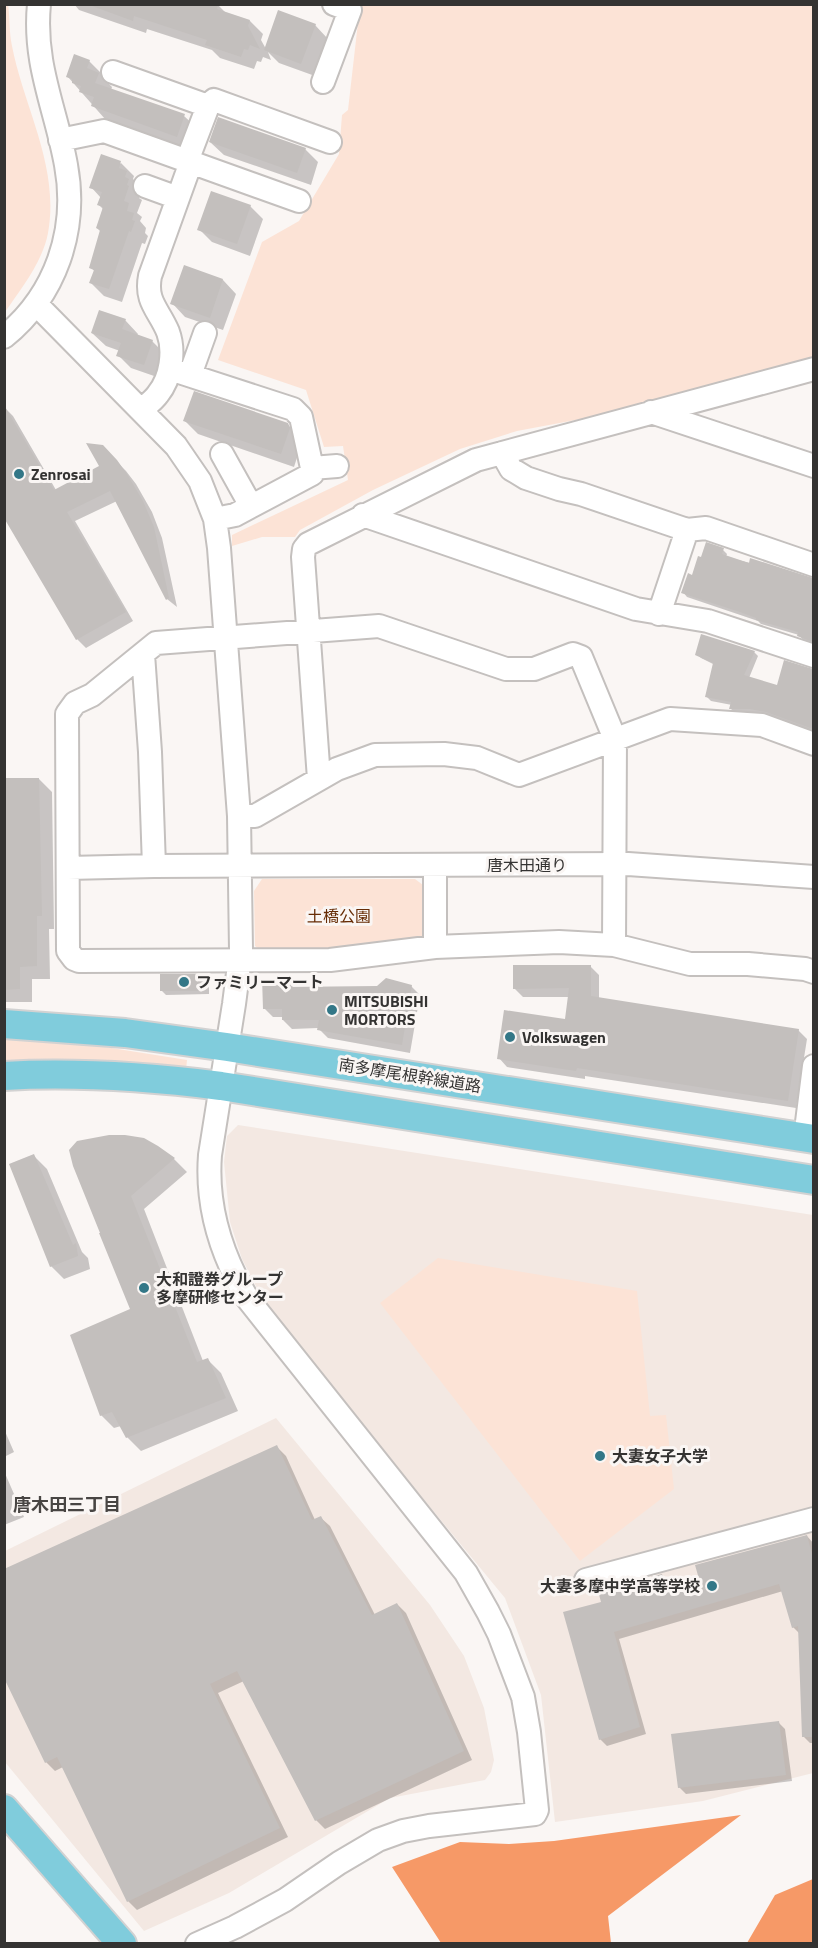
<svg xmlns="http://www.w3.org/2000/svg" width="818" height="1948" font-family="'Titillium Web','Noto Sans JP',sans-serif">
<rect width="100%" height="100%" fill="#faf6f4"/>
<path fill="#f3e8e2" d="M 238,1125 L 813,1215 L 813,1773 L 703,1801 L 555,1822 L 541,1695 L 505,1598 L 270,1313 L 242,1259 L 230,1222 L 224,1162 L 227,1136 Z
M 276,1418 L 430,1605 L 464,1656 L 484,1708 L 494,1760 L 491,1772 L 485,1780 L 390,1798 L 229,1893 L 144,1931 L 5,1762 L 5,1551 Z"/>
<path fill="#fce3d6" d="M 8,4 C 10,18 9,32 12,46 C 24,108 60,167 48,233 C 43,261 21,289 5,312 L 4,5 Z
M 360,5 L 813,5 L 813,359 L 581,419 L 517,431 L 460,449 L 373,490 L 300,530 L 295,537 L 262,537 L 232,546 L 232,535 L 348,480 L 343,446 L 324,447 L 306,390 L 218,360 L 262,242 L 299,221 L 339,154 L 342,115 L 348,110 Z
M 262,879 L 415,879 L 423,885 L 424,936 L 416,944 L 264,953 L 255,946 L 254,891 Z
M 5,1036 L 55,1039 L 187,1060 L 186,1070 L 5,1063 Z
M 438,1258 L 637,1291 L 650,1416 L 666,1415 L 674,1489 L 580,1561 L 380,1303 Z"/>
<path fill="#f69967" d="M 741,1815 L 608,1916 L 611,1943 L 441,1943 L 392,1867 L 460,1842 L 509,1844 L 554,1841 Z
M 813,1879 L 813,1943 L 747,1943 L 775,1895 Z"/>
<path fill="#0003" d="M 74,4 L 217,4 L 227,14 L 250,21 L 263,34 L 261,40 L 266,49 L 315,25 L 328,39 L 315,76 L 279,63 L 268,52 L 271,60 L 263,57 L 261,62 L 257,61 L 254,69 L 220,58 L 212,50 L 147,29 L 146,33 L 79,10 Z
M 89,61 L 103,75 L 102,77 L 112,87 L 111,90 L 184,116 L 198,129 L 190,149 L 105,119 L 68,77 Z
M 210,142 L 305,149 L 318,162 L 311,185 L 224,155 Z
M 121,163 L 134,176 L 133,179 L 140,186 L 141,193 L 139,198 L 142,200 L 137,213 L 142,217 L 140,221 L 146,228 L 145,233 L 148,236 L 145,244 L 142,243 L 122,302 L 104,296 L 91,283 L 95,272 L 91,267 L 101,232 L 97,228 L 103,209 L 99,205 L 101,198 L 91,187 Z
M 250,206 L 263,219 L 250,256 L 212,242 L 199,229 Z
M 185,267 L 223,280 L 236,294 L 223,330 L 185,317 L 172,303 Z
M 125,320 L 138,334 L 137,336 L 152,341 L 165,354 L 157,377 L 131,368 L 118,355 L 120,351 L 106,346 L 92,333 Z
M 4,407 L 13,416 L 56,490 L 101,467 L 102,447 L 126,471 L 136,484 L 152,512 L 162,538 L 177,607 L 167,599 L 117,501 L 75,521 L 133,621 L 86,648 L 77,639 Z
M 185,421 L 288,425 L 301,438 L 302,442 L 294,467 L 198,434 Z
M 723,550 L 727,554 L 726,557 L 814,579 L 814,643 L 803,640 L 799,635 L 761,624 L 758,621 L 687,597 L 683,592 L 702,559 Z
M 754,652 L 758,656 L 749,678 L 778,687 L 785,662 L 814,670 L 814,731 L 772,716 L 755,713 L 735,713 L 731,709 L 732,705 L 711,701 L 707,697 L 715,665 L 701,658 L 697,654 Z
M 4,779 L 39,779 L 52,792 L 54,929 L 49,929 L 50,979 L 32,979 L 32,1002 L 4,1002 Z
M 590,966 L 599,975 L 599,999 L 798,1030 L 807,1039 L 796,1108 L 585,1076 L 585,1079 L 507,1067 L 499,1058 L 566,1021 L 570,997 L 523,997 L 514,988 Z
M 205,975 L 209,980 L 209,994 L 166,995 L 162,991 Z
M 285,979 L 295,989 L 411,986 L 420,995 L 410,1053 L 328,1038 L 318,1028 L 292,1029 L 283,1020 L 283,1017 L 273,1017 L 264,1008 Z
M 158,1147 L 174,1159 L 187,1172 L 144,1209 L 203,1361 L 208,1360 L 221,1373 L 238,1411 L 141,1451 L 127,1437 L 121,1426 L 114,1428 L 101,1415 L 132,1310 L 101,1234 Z
M 34,1156 L 47,1169 L 82,1252 L 88,1258 L 90,1269 L 64,1279 L 51,1266 Z
M 4,1429 L 14,1452 L 4,1457 Z
M 277,1447 L 286,1456 L 315,1520 L 321,1518 L 330,1526 L 375,1615 L 397,1604 L 406,1613 L 472,1760 L 325,1829 L 316,1820 L 244,1681 L 218,1693 L 288,1837 L 137,1910 L 128,1901 L 63,1767 L 55,1771 L 46,1762 Z
M 4,1471 L 24,1517 L 4,1525 Z
M 807,1536 L 814,1544 L 814,1743 L 810,1743 L 804,1737 L 799,1633 L 793,1627 L 783,1591 L 619,1639 L 646,1734 L 607,1746 L 600,1739 L 603,1603 L 662,1575 L 668,1582 L 670,1588 L 701,1580 Z
M 779,1723 L 785,1729 L 792,1781 L 686,1794 L 679,1787 Z"/>
<path fill="#c3bfbd" d="M 92,4 L 218,4 L 217,9 L 250,20 L 248,26 L 260,49 L 250,45 L 248,50 L 244,49 L 241,57 L 205,45 L 207,40 L 134,16 L 133,21 L 92,6 Z
M 278,10 L 316,24 L 301,64 L 264,50 Z
M 74,54 L 90,60 L 87,68 L 99,73 L 95,83 L 185,114 L 177,137 L 91,106 L 94,97 L 79,92 L 81,86 L 72,83 L 72,79 L 66,77 Z
M 218,117 L 306,148 L 297,173 L 209,142 Z
M 101,154 L 121,161 L 119,168 L 127,171 L 125,177 L 129,179 L 127,185 L 129,186 L 124,201 L 129,203 L 127,211 L 134,213 L 132,220 L 135,221 L 131,232 L 129,231 L 109,289 L 89,283 L 94,270 L 89,268 L 100,230 L 96,228 L 103,207 L 97,205 L 102,192 L 89,188 Z
M 211,191 L 251,205 L 237,244 L 197,230 Z
M 184,265 L 223,279 L 210,318 L 170,304 Z
M 99,310 L 126,319 L 122,329 L 153,340 L 144,365 L 116,356 L 121,343 L 91,333 Z
M 194,391 L 288,423 L 290,428 L 281,454 L 183,421 Z
M 4,405 L 54,490 L 99,466 L 86,443 L 103,445 L 117,460 L 127,474 L 143,501 L 154,527 L 169,598 L 166,600 L 110,491 L 67,512 L 126,612 L 76,640 L 4,518 Z
M 706,542 L 724,548 L 722,554 L 749,563 L 750,558 L 813,578 L 813,642 L 797,636 L 798,632 L 756,620 L 756,618 L 740,612 L 681,593 L 688,573 L 692,575 L 698,556 L 701,557 Z
M 701,634 L 755,651 L 744,675 L 777,685 L 784,660 L 813,669 L 813,729 L 766,712 L 750,709 L 729,709 L 731,702 L 705,697 L 713,663 L 695,655 Z
M 4,778 L 39,778 L 42,916 L 37,916 L 37,966 L 20,967 L 20,989 L 4,990 Z
M 513,965 L 591,965 L 591,996 L 799,1029 L 788,1101 L 577,1068 L 576,1071 L 497,1059 L 504,1010 L 565,1019 L 569,988 L 513,989 Z
M 160,974 L 205,974 L 205,991 L 160,991 Z
M 262,978 L 286,978 L 286,987 L 377,986 L 386,978 L 412,985 L 402,1045 L 317,1030 L 319,1020 L 282,1020 L 282,1009 L 263,1009 Z
M 109,1135 L 125,1135 L 144,1138 L 158,1146 L 175,1158 L 131,1196 L 197,1362 L 208,1358 L 226,1398 L 126,1438 L 112,1412 L 100,1416 L 70,1335 L 130,1309 L 99,1233 L 100,1233 L 73,1166 L 69,1150 L 77,1141 Z
M 34,1154 L 73,1245 L 76,1243 L 78,1256 L 50,1267 L 9,1164 Z
M 277,1445 L 312,1520 L 321,1516 L 372,1615 L 397,1603 L 464,1751 L 315,1821 L 237,1671 L 210,1684 L 280,1828 L 127,1902 L 57,1757 L 45,1763 L 4,1678 L 4,1569 Z
M 807,1535 L 813,1558 L 813,1737 L 802,1737 L 798,1626 L 792,1628 L 779,1584 L 614,1632 L 640,1727 L 599,1740 L 563,1612 L 601,1602 L 598,1591 L 662,1574 L 666,1588 L 699,1579 L 695,1565 Z
M 779,1721 L 786,1775 L 678,1788 L 671,1734 Z"/>
<g fill="none" stroke-linecap="round" stroke-linejoin="round">
<defs>
<path id="minor" d="M 113,72 L 208,106
M 323,82 L 350,10 L 334,4
M 60,140 L 104,131 L 299,201
M 187,161 L 208,106 L 214,100 L 330,142
M 145,186 L 178,198
M 36,304 L 176,446 L 200,481 L 215,519 L 219,548 L 239,816 L 241,950 L 234,1004 L 210,1155 C 206,1207 221,1254 247,1298 L 466,1573 L 488,1612 L 499,1634 L 523,1697 L 529,1732 L 537,1810 L 535,1814 L 429,1826 L 403,1831 L 378,1840 L 339,1863 L 285,1900 L 235,1927 L 197,1944
M 4,337 C 56,295 78,230 66,165 C 56,109 33,64 39,4
M 170,369 L 293,409 L 301,417 L 312,468 L 312,474 L 235,515 L 215,519
M 190,375 L 205,333
M 141,410 C 147,405 154,400 158,394 C 171,378 175,351 168,332 C 159,310 145,302 150,276 L 191,162
M 651,412 L 814,466
M 502,453 L 511,469 L 526,478 L 559,489 L 581,494 L 687,530 L 706,528 L 814,565
M 222,454 L 251,506
M 312,468 L 337,466
M 363,515 L 636,609 L 708,621 L 814,656
M 659,614 L 687,530
M 143,654 L 150,752 L 154,866
M 319,779 L 303,557 L 304,549 L 308,544 L 476,460 L 814,369
M 239,816 L 255,816 L 337,769 L 375,755 L 444,754 L 477,758 L 519,775 L 670,719 L 762,725 L 814,744
M 68,868 L 154,866 L 628,864 L 814,877
M 614,945 L 615,739 L 581,657 L 573,654 L 534,669 L 506,669 L 379,626 L 156,643 L 92,695 L 75,703 L 67,714 L 68,951 L 74,959 L 79,961 L 330,960 L 435,947 L 559,942 L 614,945 L 690,964 L 748,964 L 805,969 L 814,972
M 435,947 L 435,866
M 805,1138 L 814,1066
M 586,1580 L 814,1519"/>
<path id="major" d="M 4,1024 L 125,1033 L 227,1047 L 814,1139
M 4,1076 C 76,1072 150,1077 221,1086 L 814,1180
M 4,1809 L 122,1944"/>
</defs>
<use href="#minor" stroke="#c4c0be" stroke-width="26"/>
<use href="#major" stroke="#d2d2d2" stroke-width="32"/>
<use href="#minor" stroke="#fff" stroke-width="22"/>
<use href="#major" stroke="#80ccdc" stroke-width="28"/>
</g>
<g fill="#337787" stroke="#faf6f4" stroke-width="2">
<circle cx="19" cy="474" r="6"/>
<circle cx="184" cy="982" r="6"/>
<circle cx="332" cy="1010" r="6"/>
<circle cx="510" cy="1037" r="6"/>
<circle cx="144" cy="1288" r="6"/>
<circle cx="600" cy="1456" r="6"/>
<circle cx="712" cy="1586" r="6"/>
</g>
<g text-anchor="middle" stroke-width="6" stroke-linejoin="round" paint-order="stroke">
<g font-size="16" font-weight="bold" fill="#343332" stroke="#faf6f4" text-anchor="start">
<text x="31" y="480">Zenrosai</text>
<text x="196" y="988">ファミリーマート</text>
<text x="344" y="1007">MITSUBISHI<tspan x="344" dy="18">MORTORS</tspan></text>
<text x="522" y="1043">Volkswagen</text>
<text x="156" y="1285">大和證券グループ<tspan x="156" dy="18">多摩研修センター</tspan></text>
<text x="612" y="1462">大妻女子大学</text>
<text x="700" y="1592" text-anchor="end">大妻多摩中学高等学校</text>
</g>
<g font-size="16" fill="#343332" stroke="#faf6f4">
<text x="527" y="871">唐木田通り</text>
<text transform="translate(410 1075) rotate(9)" y="6">南多摩尾根幹線道路</text>
</g>
<g font-size="16" fill="#672d06" stroke="#faf6f4">
<text x="339" y="922">土橋公園</text>
</g>
<g font-size="18" font-weight="bold" fill="#484543" stroke="#faf6f4">
<text x="67" y="1511">唐木田三丁目</text>
</g>
</g>
<rect width="818" height="1948" fill="none" stroke="#343332" stroke-width="12"/>
</svg>
